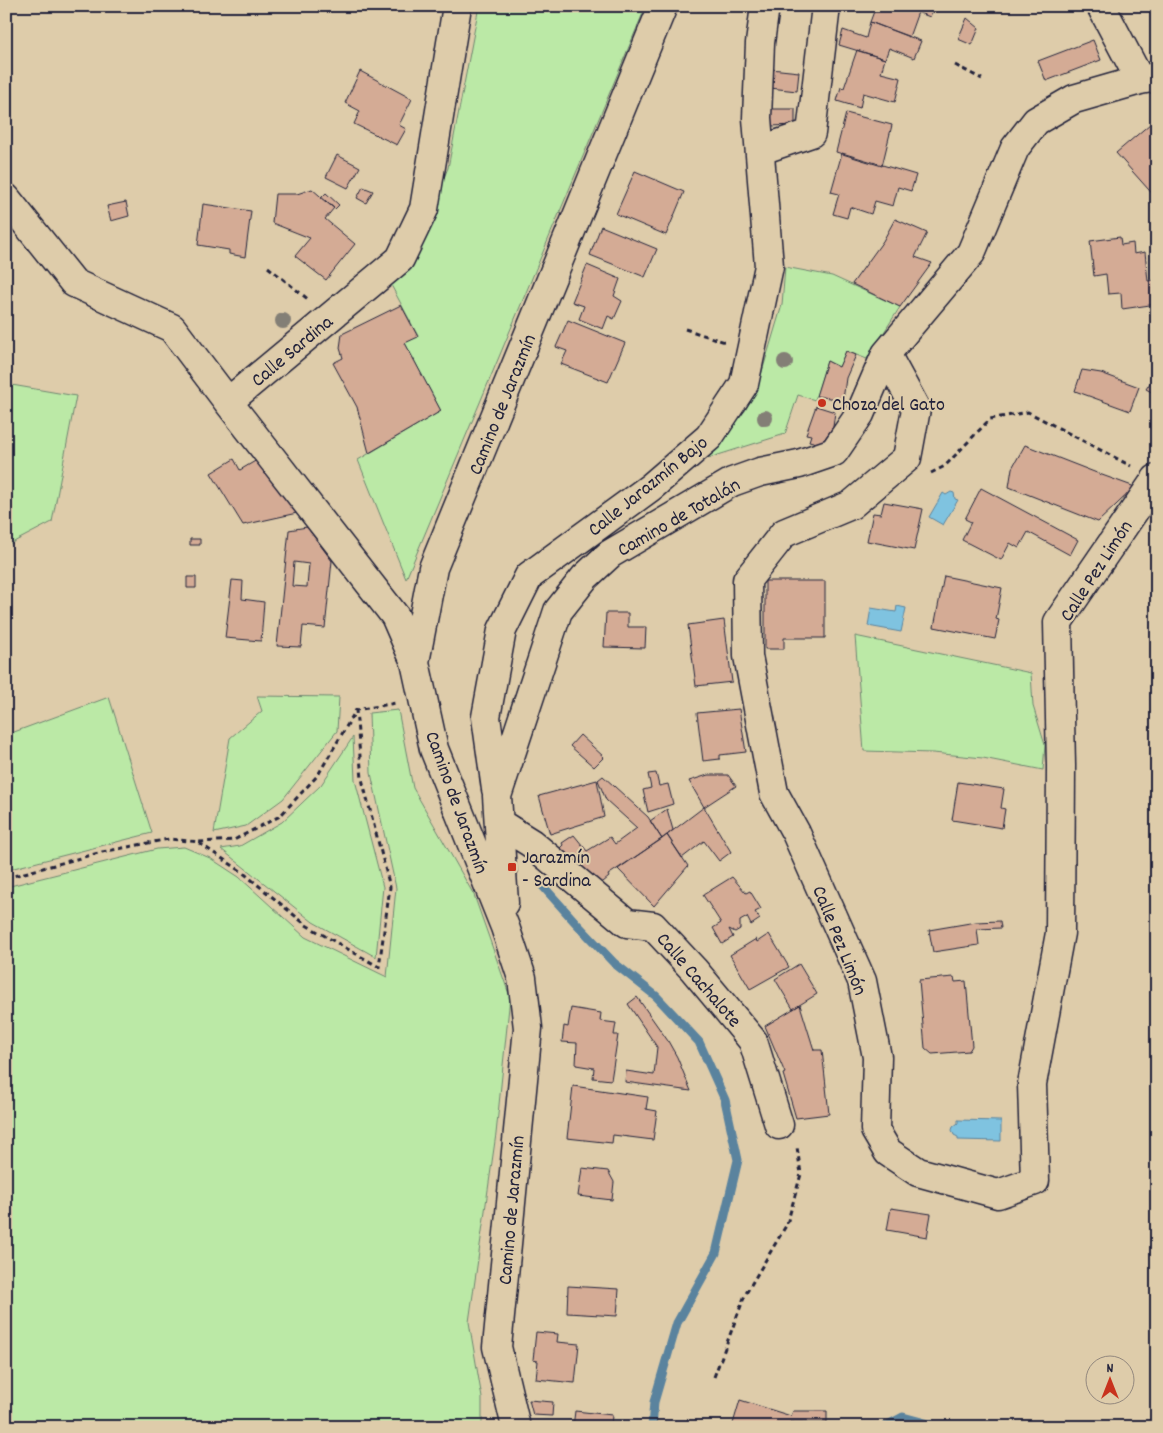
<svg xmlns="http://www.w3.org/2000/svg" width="1163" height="1433" font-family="Dekko,sans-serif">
<rect width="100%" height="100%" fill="#deccaa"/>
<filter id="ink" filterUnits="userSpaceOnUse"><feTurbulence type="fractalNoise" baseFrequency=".02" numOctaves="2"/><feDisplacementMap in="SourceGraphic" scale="10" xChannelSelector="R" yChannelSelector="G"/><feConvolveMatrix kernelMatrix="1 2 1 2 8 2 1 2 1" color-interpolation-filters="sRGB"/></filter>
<g filter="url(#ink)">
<path fill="#bbe9a6" stroke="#6e8670" d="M 479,6 L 646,6 L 406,579 L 358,460 L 441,411 L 405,343 L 418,336 L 390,283 L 404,271 L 448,168 Z
M 785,267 L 832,276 L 900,307 L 867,359 L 846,351 L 839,367 L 827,361 L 815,400 L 798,395 L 785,434 L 699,461 L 745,411 L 758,385 L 782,305 Z
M 6,384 L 76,396 L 52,522 L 6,546 Z
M 855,636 L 1031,673 L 1033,706 L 1045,745 L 1043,770 L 983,758 L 933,753 L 864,751 Z
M 257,696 L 339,697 L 337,731 L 283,799 L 246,826 L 214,833 L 230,738 L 262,711 Z
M 109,697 L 152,833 L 6,870 L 6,735 Z
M 398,710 L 413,788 L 474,895 L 510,997 L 496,1134 L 469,1322 L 482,1398 L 482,1427 L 6,1427 L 6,887 L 157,849 L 184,847 L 210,858 L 239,877 L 305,937 L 387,977 L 396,888 L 371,773 L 369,713 Z
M 353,737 L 355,780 L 383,887 L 376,957 L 313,922 L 221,849 L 240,846 L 282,822 L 321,785 Z"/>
<path fill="#7fc3e0" stroke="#5a839e" d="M 951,492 L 954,493 L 955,499 L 958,500 L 943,525 L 929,517 L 943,493 L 946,495 Z
M 897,606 L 906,608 L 901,632 L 868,626 L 871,608 L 896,612 Z
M 958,1120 L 1001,1121 L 1001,1141 L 958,1140 L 958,1137 L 954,1135 L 952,1130 L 953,1127 L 958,1123 Z"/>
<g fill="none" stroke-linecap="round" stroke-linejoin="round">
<path stroke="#5a839e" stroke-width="9" d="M 541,884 L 576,923 L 614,963 L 656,996 L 699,1042 L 725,1100 L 738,1160 L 716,1253 L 677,1323 L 654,1402 L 652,1427
M 884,1427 L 903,1417 L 940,1427"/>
</g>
<path fill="#d4ab95" stroke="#22223b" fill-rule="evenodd" d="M 876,6 L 901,6 L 918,12 L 909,37 L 870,22 Z
M 901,6 L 934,6 L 930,17 Z
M 967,18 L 979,28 L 972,45 L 958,39 Z
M 870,22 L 921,41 L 914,58 L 889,48 L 885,59 L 839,45 L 843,30 L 866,38 Z
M 1093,40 L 1101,60 L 1046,81 L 1038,61 Z
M 857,50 L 885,59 L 881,73 L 901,78 L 895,102 L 863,93 L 860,108 L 837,101 L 841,87 L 844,88 Z
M 771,69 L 799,72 L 797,91 L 770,88 Z
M 360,71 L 412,99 L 399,125 L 406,129 L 397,145 L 354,124 L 360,111 L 345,103 Z
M 771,109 L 795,109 L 795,125 L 771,126 Z
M 846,113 L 892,125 L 882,166 L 836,152 Z
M 1157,118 L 1157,199 L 1116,153 Z
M 842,153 L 916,175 L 911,191 L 898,187 L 893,206 L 875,201 L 871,214 L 850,207 L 847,218 L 833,214 L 839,194 L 831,192 Z
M 337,155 L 360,167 L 348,188 L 326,177 Z
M 635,171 L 684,192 L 666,235 L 616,214 Z
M 363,187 L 373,191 L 366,203 L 357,198 Z
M 312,189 L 334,208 L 325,219 L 355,244 L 326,280 L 295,256 L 310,238 L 272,223 L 275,194 L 297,194 Z
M 326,193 L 339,205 L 335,209 L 321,198 Z
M 126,202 L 129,216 L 111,221 L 107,206 Z
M 203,204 L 251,211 L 245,257 L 229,254 L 229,250 L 198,245 Z
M 895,219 L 927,233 L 915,257 L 932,263 L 900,307 L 852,284 L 883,241 Z
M 601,226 L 657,249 L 645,277 L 590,255 Z
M 1120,237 L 1121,245 L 1133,243 L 1134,254 L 1145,252 L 1148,281 L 1155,280 L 1157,304 L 1122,309 L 1121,293 L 1108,294 L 1106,274 L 1094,276 L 1090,241 Z
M 587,265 L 620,279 L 614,296 L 622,301 L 614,319 L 608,316 L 603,329 L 579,319 L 584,306 L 572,302 Z
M 401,305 L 418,337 L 405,343 L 441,411 L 369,453 L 357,407 L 333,363 L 343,358 L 340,348 L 342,334 Z
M 568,320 L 625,343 L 608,382 L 561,364 L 567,351 L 556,347 Z
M 846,351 L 856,355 L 846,378 L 843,400 L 816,396 L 827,361 L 839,367 Z
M 1082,370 L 1101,373 L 1139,387 L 1130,411 L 1075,391 Z
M 1157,373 L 1157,395 L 1146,389 Z
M 816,406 L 835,412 L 833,427 L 821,444 L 809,441 L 811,435 L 806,434 Z
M 1025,445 L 1102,475 L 1135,487 L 1098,522 L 1009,487 L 1012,468 Z
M 234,459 L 240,470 L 257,460 L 297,513 L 243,525 L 211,473 Z
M 981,488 L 1078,540 L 1070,555 L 1028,532 L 1019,548 L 1010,543 L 1001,560 L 962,540 L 971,522 L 965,519 Z
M 884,502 L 923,509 L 914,550 L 867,541 L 873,513 L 881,514 Z
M 307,527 L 332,561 L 325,628 L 303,626 L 301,647 L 277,646 L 289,530 ZM 294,562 L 309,564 L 307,587 L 292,586 Z
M 190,539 L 200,539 L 200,545 L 190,545 Z
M 944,576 L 1002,588 L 996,619 L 999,620 L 995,639 L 934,627 Z
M 187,577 L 196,577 L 196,588 L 187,588 Z
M 232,580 L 243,581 L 242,599 L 264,602 L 261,641 L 225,638 Z
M 765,581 L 825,581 L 825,638 L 784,638 L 784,649 L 765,649 Z
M 606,613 L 628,613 L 628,627 L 646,627 L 645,648 L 604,647 Z
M 724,620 L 732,682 L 696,686 L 688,625 Z
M 739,709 L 746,752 L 720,755 L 720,759 L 703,761 L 697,713 Z
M 580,735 L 604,757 L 594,767 L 570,746 Z
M 656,773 L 659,786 L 668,784 L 673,804 L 648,812 L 643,790 L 651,788 L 648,774 Z
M 708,775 L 728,775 L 736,786 L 704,807 L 689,781 Z
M 603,776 L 648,817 L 662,839 L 608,875 L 609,877 L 596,888 L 576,869 L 559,849 L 563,845 L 562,843 L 574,835 L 587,851 L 610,837 L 615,844 L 637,828 L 606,800 L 598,780 Z
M 597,780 L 604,817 L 550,834 L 539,796 Z
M 958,782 L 1004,789 L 1001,808 L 1005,809 L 1002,828 L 952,820 Z
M 704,807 L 731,852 L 719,861 L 704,841 L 682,858 L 667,835 Z
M 667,809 L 673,830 L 662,839 L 650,821 Z
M 667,835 L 688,866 L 654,906 L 618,869 Z
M 732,877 L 746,893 L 750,891 L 761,909 L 755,912 L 760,919 L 751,925 L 747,917 L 740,921 L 740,929 L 735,932 L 729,929 L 733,937 L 722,944 L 713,928 L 721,923 L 703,895 Z
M 1000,921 L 1001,928 L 977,929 L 979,945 L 933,952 L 929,930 L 976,922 Z
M 769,934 L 789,967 L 750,989 L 730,955 L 756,939 L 757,942 Z
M 799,964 L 817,994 L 793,1009 L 775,979 Z
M 954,977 L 955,982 L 966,981 L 972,1046 L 969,1051 L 932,1054 L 925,1048 L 919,980 Z
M 637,997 L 668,1041 L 677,1057 L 691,1091 L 625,1082 L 626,1071 L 654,1075 L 657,1047 L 628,1004 Z
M 800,1005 L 814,1050 L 822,1050 L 829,1114 L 796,1118 L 783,1074 L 785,1073 L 765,1026 Z
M 571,1008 L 601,1013 L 600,1021 L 616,1023 L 614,1035 L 618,1035 L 611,1080 L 593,1078 L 594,1068 L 576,1065 L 577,1043 L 562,1042 L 564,1026 L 568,1027 Z
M 573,1086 L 648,1097 L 646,1109 L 657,1111 L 653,1140 L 613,1135 L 612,1143 L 567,1138 Z
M 582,1168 L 608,1171 L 614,1182 L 612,1200 L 578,1196 Z
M 891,1208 L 931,1214 L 927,1237 L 887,1230 Z
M 568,1286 L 619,1289 L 617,1316 L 567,1313 Z
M 536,1332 L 558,1334 L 557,1342 L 579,1344 L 575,1383 L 536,1379 L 538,1361 L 533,1360 Z
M 529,1400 L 553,1402 L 552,1416 L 533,1415 Z
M 740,1400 L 791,1416 L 793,1411 L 827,1411 L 827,1422 L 790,1422 L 789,1427 L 732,1427 Z
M 575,1411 L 612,1415 L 611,1427 L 573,1427 Z"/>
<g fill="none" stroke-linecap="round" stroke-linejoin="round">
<defs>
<path id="minor" d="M 1101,6 L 1140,80
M 761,150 L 811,133 L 826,6
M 6,198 L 74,283 L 172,328 L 228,402 L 395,616 L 415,662
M 886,354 L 916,409 L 907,458 L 851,505 L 784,533 L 747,580 L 748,656 L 774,793 L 796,833 L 862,981 L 877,1057 L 875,1130 L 888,1152 L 918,1172 L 998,1194 L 1035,1181 L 1032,1084 L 1060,933 L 1061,766 L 1058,622 L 1156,479
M 228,402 L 400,259 L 424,209 L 457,6
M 496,789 L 486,717 L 502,630 L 529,576 L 651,487 L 709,437 L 744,384 L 769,266 L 757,118 L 760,43 L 765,6
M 499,823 L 531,843 L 627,923 L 653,926 L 694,970 L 753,1041 L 779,1125
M 504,903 L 497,796 L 558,611 L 585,577 L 610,554 L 732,482 L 760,472 L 799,464 L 834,452 L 860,414 L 886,354 L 971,253 L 1015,148 L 1036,121 L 1074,99 L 1140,80 L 1157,77
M 516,1427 L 497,1347 L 528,1028 L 522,978 L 505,927 L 434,749 L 415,662 L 433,568 L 663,6"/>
</defs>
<use href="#minor" stroke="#22223b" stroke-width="31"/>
<path stroke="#22223b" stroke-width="3" stroke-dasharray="5 4" stroke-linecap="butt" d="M 955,65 L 982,79
M 268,267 L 309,300
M 685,329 L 725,342
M 931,473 L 945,466 L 990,419 L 1028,412 L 1131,466
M 199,843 L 241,871 L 306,925 L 379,967 L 390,887 L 362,779 L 356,710
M 6,878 L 102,852 L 169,839 L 199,842 L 234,840 L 280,816 L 318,775 L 356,710 L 396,703
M 714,1377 L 745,1295 L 787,1224 L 801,1174 L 797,1147"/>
<use href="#minor" stroke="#deccaa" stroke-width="28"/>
</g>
<g fill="#837f76">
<circle cx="283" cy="321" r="8"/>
<circle cx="785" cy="362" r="8"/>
<circle cx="765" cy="418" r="8"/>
</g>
</g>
<g fill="#c8321e" stroke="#deccaa" stroke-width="2">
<circle cx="822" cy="403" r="5"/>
<rect x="507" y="862" width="10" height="10" rx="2.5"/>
</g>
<g text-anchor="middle" stroke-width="4" stroke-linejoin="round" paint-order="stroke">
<g font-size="20" fill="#22223b" stroke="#deccaa">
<text transform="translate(291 350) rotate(-40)" y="7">Calle Sardina</text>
<text transform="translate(501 404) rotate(-68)" y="7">Camino de Jarazmín</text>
<text transform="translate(647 485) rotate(-39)" y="7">Calle Jarazmín Bajo</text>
<text transform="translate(678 516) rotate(-30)" y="7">Camino de Totalán</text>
<text transform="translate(1095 570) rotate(-57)" y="7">Calle Pez Limón</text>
<text transform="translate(458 802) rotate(70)" y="7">Camino de Jarazmín</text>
<text transform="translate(841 940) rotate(68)" y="7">Calle Pez Limón</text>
<text transform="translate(700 979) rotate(49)" y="7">Calle Cachalote</text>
<text transform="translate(510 1210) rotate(-85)" y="7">Camino de Jarazmín</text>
</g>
<g font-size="20" fill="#22223b" stroke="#deccaa" text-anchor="start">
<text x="832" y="410">Choza del Gato</text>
<text x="522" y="863">Jarazmín<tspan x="522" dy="23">- Sardina</tspan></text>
</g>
</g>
<rect width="1163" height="1433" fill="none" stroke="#deccaa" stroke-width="25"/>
<rect x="12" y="12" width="1138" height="1408" fill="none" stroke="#22223b" stroke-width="2" filter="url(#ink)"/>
<g transform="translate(1110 1380)"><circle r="24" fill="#deccaa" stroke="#93887e"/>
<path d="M0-4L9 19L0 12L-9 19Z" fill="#c8321e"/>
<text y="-8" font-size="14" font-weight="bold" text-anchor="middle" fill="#22223b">N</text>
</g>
</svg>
